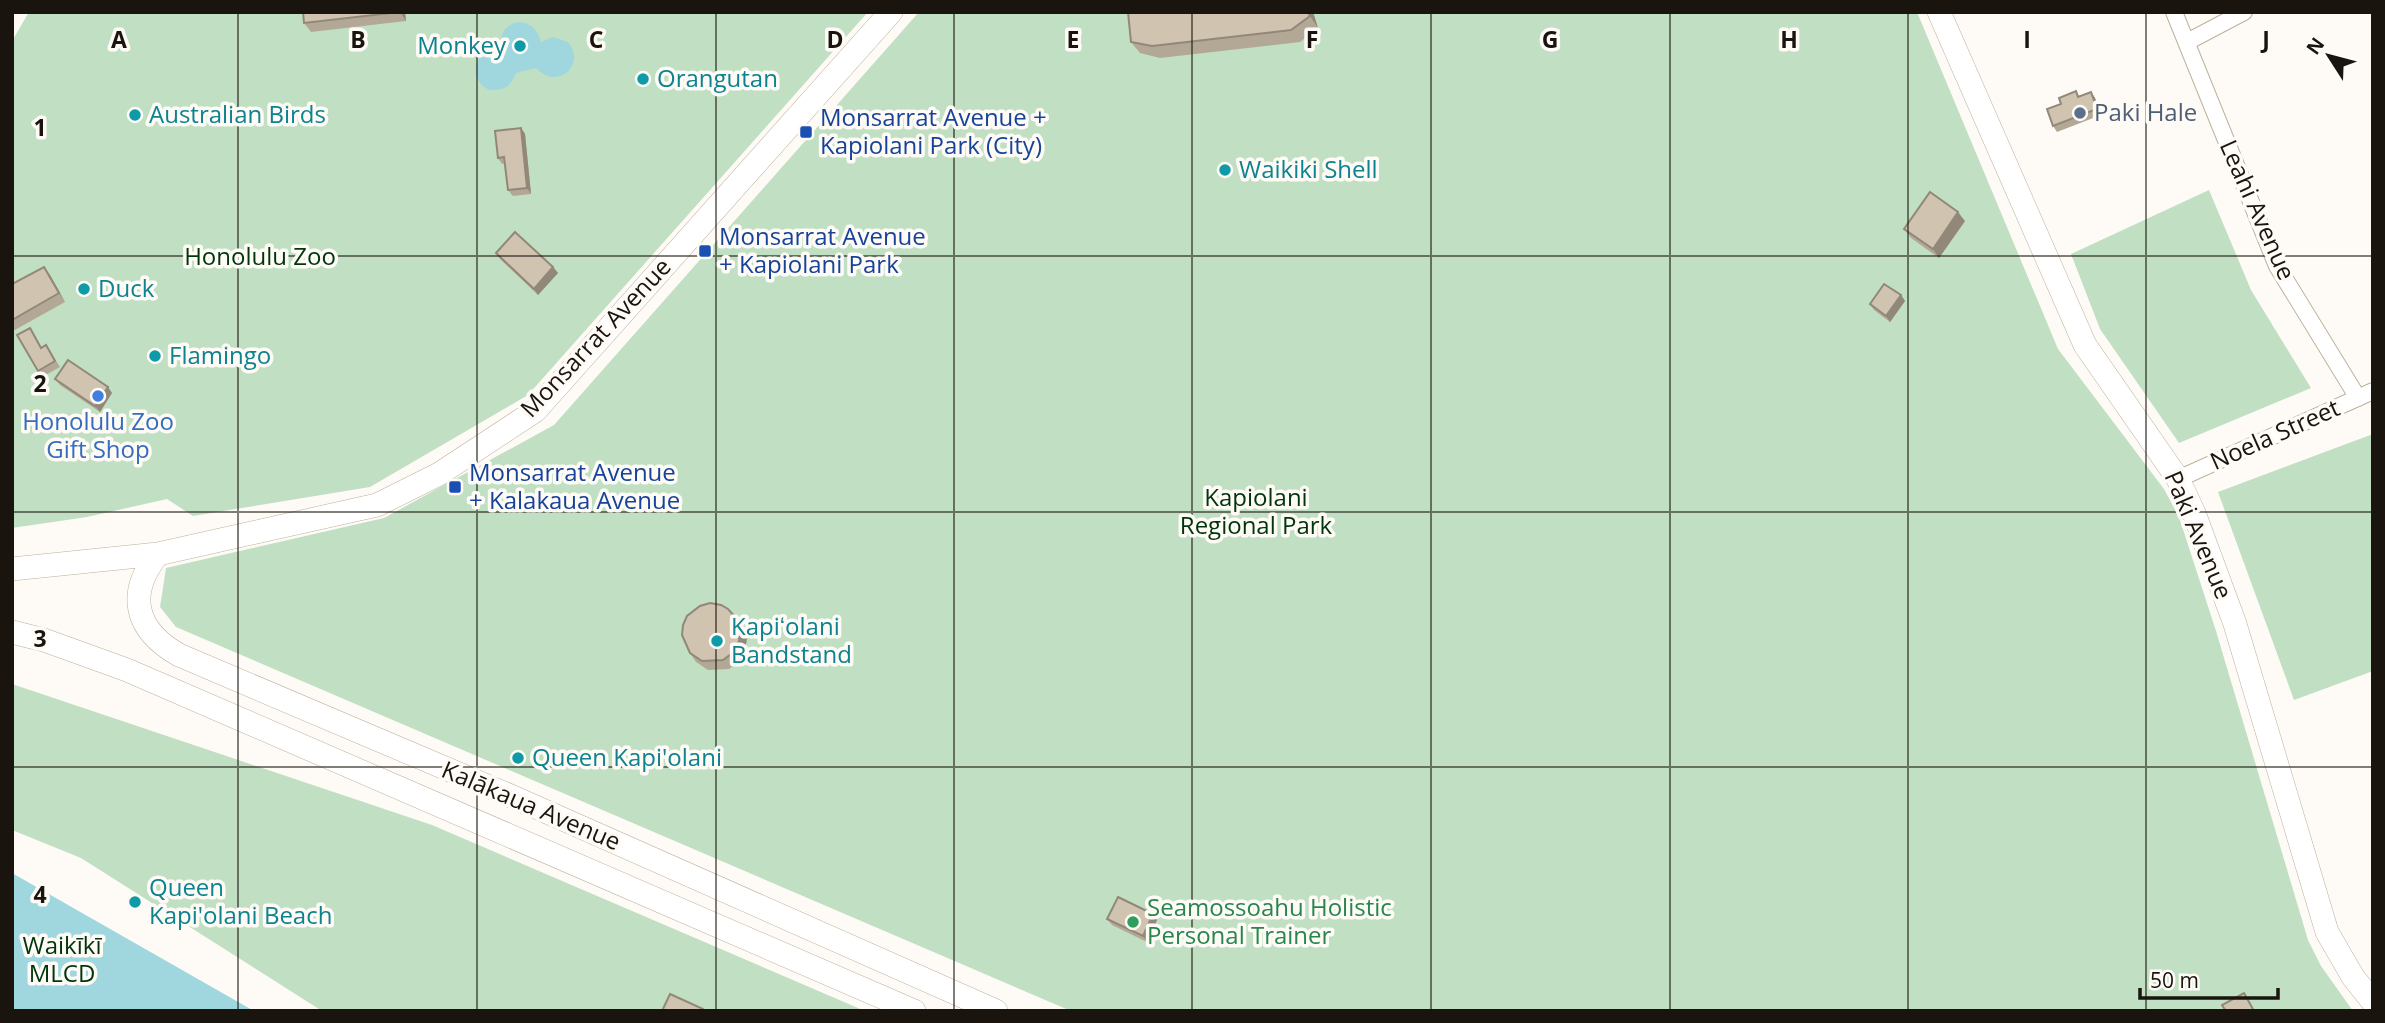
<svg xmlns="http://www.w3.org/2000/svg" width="2385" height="1023" font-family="'Open Sans',sans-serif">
<rect width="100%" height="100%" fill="#fefbf7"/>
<path fill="#c1dfc2" d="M 29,12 L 868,12 L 528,395 L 370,487 L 193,516 L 167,499 L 87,517 L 12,528 L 12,41 Z
M 919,12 L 1917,12 L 2058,349 L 2164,489 L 2179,517 L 2216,631 L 2308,940 L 2321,966 L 2353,1011 L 1071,1011 L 176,627 L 160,607 L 166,568 L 384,518 L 554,425 Z
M 2209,190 L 2251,290 L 2311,388 L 2179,443 L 2100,329 L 2071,254 Z
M 2373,434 L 2373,671 L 2294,700 L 2218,492 Z
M 12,684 L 432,825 L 865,1011 L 322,1011 L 81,858 L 12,830 Z"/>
<path fill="#a0d7df" d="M 519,22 C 532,23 538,31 541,42 L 553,37 L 568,42 C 587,65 557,91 536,68 L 516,73 C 513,81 509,87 501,89 C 472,98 463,48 501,50 C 499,35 504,25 519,22 Z
M 12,873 L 254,1011 L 12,1011 Z"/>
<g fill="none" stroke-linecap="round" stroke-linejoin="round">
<defs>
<path id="street" d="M 2174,12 L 2277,266 L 2358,398
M 2187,42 L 2244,12
M 2178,479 L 2373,391"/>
<path id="secondary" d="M 1939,12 L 2085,345 L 2178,479 L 2194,513 L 2235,624 L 2327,932 L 2353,977 L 2373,1002
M 158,554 C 126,594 135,630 179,655 L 513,797 L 996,1011
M 12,569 L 158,554 L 377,505 L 439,474 L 535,411 L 891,12
M 12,632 L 44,640 L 127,670 L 914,1011"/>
</defs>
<use href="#street" stroke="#bdb09c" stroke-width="18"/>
<use href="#secondary" stroke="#bdb09c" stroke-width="24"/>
<use href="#street" stroke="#fff" stroke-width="16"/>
<use href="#secondary" stroke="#fff" stroke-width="23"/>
</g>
<path fill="#b3a896" d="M 303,12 L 405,12 L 406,21 L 311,32 L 304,23 Z
M 1128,12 L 1313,12 L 1318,28 L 1300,42 L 1160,58 L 1140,53 L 1131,42 Z
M 2076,91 L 2079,96 L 2091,92 L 2095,98 L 2101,115 L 2057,132 L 2053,126 L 2061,104 Z
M 521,128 L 525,134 L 531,194 L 513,196 L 508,190 L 505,163 L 502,164 L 498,158 Z
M 1965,221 L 1939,258 L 1911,238 L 1904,229 Z
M 496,253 L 553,267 L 558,273 L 538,295 L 500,259 Z
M 44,267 L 65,302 L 13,331 L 12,330 L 12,284 Z
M 1901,295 L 1905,301 L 1890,322 L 1874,310 L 1870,304 Z
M 34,334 L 41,347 L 46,345 L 60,367 L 42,377 L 38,371 Z
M 55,379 L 112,393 L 100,412 L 60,385 Z
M 744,628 L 747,638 L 745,650 L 738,663 L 729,669 L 708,670 L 696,662 L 690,653 Z
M 1107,919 L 1157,920 L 1147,942 L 1112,925 Z"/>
<path fill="#92887a" d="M 400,12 L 405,12 L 406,21 Z
M 1308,12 L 1313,12 L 1318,28 L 1310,16 Z
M 2091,92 L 2095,98 L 2101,115 L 2097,109 Z
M 521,128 L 525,134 L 531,194 L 527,188 Z
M 1958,212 L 1965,221 L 1939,258 L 1933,249 Z
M 44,267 L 50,275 L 65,302 L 59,293 Z
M 553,267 L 558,273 L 538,295 L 534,289 Z
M 1901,295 L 1905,301 L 1890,322 L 1886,316 Z
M 108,387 L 112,393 L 100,412 L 95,406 Z
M 737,619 L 744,628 L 747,638 L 745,650 L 738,663 L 731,654 Z
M 1153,914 L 1157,920 L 1147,942 L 1143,936 Z"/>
<path fill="#d0c3af" stroke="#92887a" stroke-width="2" d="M 303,12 L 400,12 L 304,23 Z
M 1128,12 L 1308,12 L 1310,16 L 1291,30 L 1152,46 L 1131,42 Z
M 2076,91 L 2078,97 L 2091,92 L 2097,109 L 2053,126 L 2047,109 L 2061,104 L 2059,98 Z
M 521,128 L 527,188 L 508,190 L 504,157 L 498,158 L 495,131 Z
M 1930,192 L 1958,212 L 1933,249 L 1904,229 Z
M 515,232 L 553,267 L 534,289 L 496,253 Z
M 44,267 L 59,293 L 12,320 L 12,284 Z
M 1884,284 L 1901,295 L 1886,316 L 1870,304 Z
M 30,328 L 41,348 L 46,345 L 55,361 L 38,371 L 17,335 Z
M 68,360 L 108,387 L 95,406 L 55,379 Z
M 710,603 L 721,605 L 728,609 L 737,619 L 740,629 L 739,641 L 731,654 L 723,660 L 702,661 L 690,653 L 682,635 L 683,625 L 687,616 L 700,606 Z
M 1118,897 L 1153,914 L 1143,936 L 1107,919 Z
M 2244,993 L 2254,1011 L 2226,1011 L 2222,1005 Z
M 670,994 L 703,1009 L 702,1011 L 662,1011 Z"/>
<path fill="none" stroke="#19140d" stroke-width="2" stroke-opacity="0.55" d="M 238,12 L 238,1011M 477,12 L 477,1011M 716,12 L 716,1011M 954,12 L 954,1011M 1192,12 L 1192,1011M 1431,12 L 1431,1011M 1670,12 L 1670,1011M 1908,12 L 1908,1011M 2146,12 L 2146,1011M 12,256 L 2373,256M 12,512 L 2373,512M 12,767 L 2373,767"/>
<g fill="#0f9aa8" stroke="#fefbf7" stroke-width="2.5">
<circle cx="520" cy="46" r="7"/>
<circle cx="643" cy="79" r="7"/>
<circle cx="135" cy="115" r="7"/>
<circle cx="1225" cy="170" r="7"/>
<circle cx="84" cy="289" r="7"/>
<circle cx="155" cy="356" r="7"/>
<circle cx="717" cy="641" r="7"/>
<circle cx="518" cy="758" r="7"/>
<circle cx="135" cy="902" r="7"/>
</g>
<circle fill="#5c6f8a" stroke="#fefbf7" stroke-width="2.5" cx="2080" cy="113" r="7"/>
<g fill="#1a4fb4" stroke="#fefbf7" stroke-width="2.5">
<rect x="799" y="125" width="14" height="14" rx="3.5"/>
<rect x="698" y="244" width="14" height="14" rx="3.5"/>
<rect x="448" y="480" width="14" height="14" rx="3.5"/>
</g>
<circle fill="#3f7fe0" stroke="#fefbf7" stroke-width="2.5" cx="98" cy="396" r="7"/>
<circle fill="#2e9e5b" stroke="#fefbf7" stroke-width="2.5" cx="1133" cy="922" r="7"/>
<g text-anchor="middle" stroke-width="7" stroke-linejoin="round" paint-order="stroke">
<g font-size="24" fill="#0d838f" stroke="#fefbf7" text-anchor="start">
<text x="506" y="54" text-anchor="end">Monkey</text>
<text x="657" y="87">Orangutan</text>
<text x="149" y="123">Australian Birds</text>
<text x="1239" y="178">Waikiki Shell</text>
<text x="98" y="297">Duck</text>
<text x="169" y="364">Flamingo</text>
<text x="731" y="635">Kapiʻolani<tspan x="731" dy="28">Bandstand</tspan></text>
<text x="532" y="766">Queen Kapi'olani</text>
<text x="149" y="896">Queen<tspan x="149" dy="28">Kapi'olani Beach</tspan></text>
</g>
<g font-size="24" fill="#4e5e75" stroke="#fefbf7" text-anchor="start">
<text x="2094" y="121">Paki Hale</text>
</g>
<g font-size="24" fill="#164399" stroke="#fefbf7" text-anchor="start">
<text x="820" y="126">Monsarrat Avenue +<tspan x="820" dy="28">Kapiolani Park (City)</tspan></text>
<text x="719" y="245">Monsarrat Avenue<tspan x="719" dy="28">+ Kapiolani Park</tspan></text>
<text x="469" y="481">Monsarrat Avenue<tspan x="469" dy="28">+ Kalakaua Avenue</tspan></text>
</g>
<g font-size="24" fill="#19140d" stroke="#fefbf7">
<text transform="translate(2257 210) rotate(66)" y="8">Leahi Avenue</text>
<text transform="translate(596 338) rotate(-47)" y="8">Monsarrat Avenue</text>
<text transform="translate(2275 435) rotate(-24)" y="8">Noela Street</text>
<text transform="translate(2198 535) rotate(67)" y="8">Paki Avenue</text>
<text transform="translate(531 806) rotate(23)" y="8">Kalākaua Avenue</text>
</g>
<g font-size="24" fill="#00350b" stroke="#fefbf7">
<text x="260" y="265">Honolulu Zoo</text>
<text x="1256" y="506">Kapiolani<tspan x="1256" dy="28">Regional Park</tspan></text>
<text x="62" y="954">Waikīkī<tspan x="62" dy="28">MLCD</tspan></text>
</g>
<g font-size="24" fill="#366cbe" stroke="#fefbf7">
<text x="98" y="430">Honolulu Zoo<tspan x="98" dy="28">Gift Shop</tspan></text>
</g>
<g font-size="24" fill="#27864d" stroke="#fefbf7" text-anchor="start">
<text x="1147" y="916">Seamossoahu Holistic<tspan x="1147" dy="28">Personal Trainer</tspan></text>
</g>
</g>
<g font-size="23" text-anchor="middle" font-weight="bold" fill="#19140d" stroke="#fefbf7" stroke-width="7" stroke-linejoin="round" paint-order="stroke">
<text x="119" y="48">A</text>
<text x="358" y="48">B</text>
<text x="596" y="48">C</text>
<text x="835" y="48">D</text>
<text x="1073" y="48">E</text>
<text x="1312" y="48">F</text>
<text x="1550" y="48">G</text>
<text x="1789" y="48">H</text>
<text x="2027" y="48">I</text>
<text x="2266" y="48">J</text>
<text x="40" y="136">1</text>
<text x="40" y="392">2</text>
<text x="40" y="647">3</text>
<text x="40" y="903">4</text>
</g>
<rect width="2385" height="1023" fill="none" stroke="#19140d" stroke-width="28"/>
<g transform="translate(2329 56) rotate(306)" stroke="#fefbf7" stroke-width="5" paint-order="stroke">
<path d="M0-5L12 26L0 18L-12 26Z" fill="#19140d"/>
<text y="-10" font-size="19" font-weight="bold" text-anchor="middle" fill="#19140d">N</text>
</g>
<path d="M2140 988v10h138v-10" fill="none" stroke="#19140d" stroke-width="3.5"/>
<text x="2150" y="988" font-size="21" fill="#19140d" stroke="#fefbf7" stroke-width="5" paint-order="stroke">50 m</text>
</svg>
